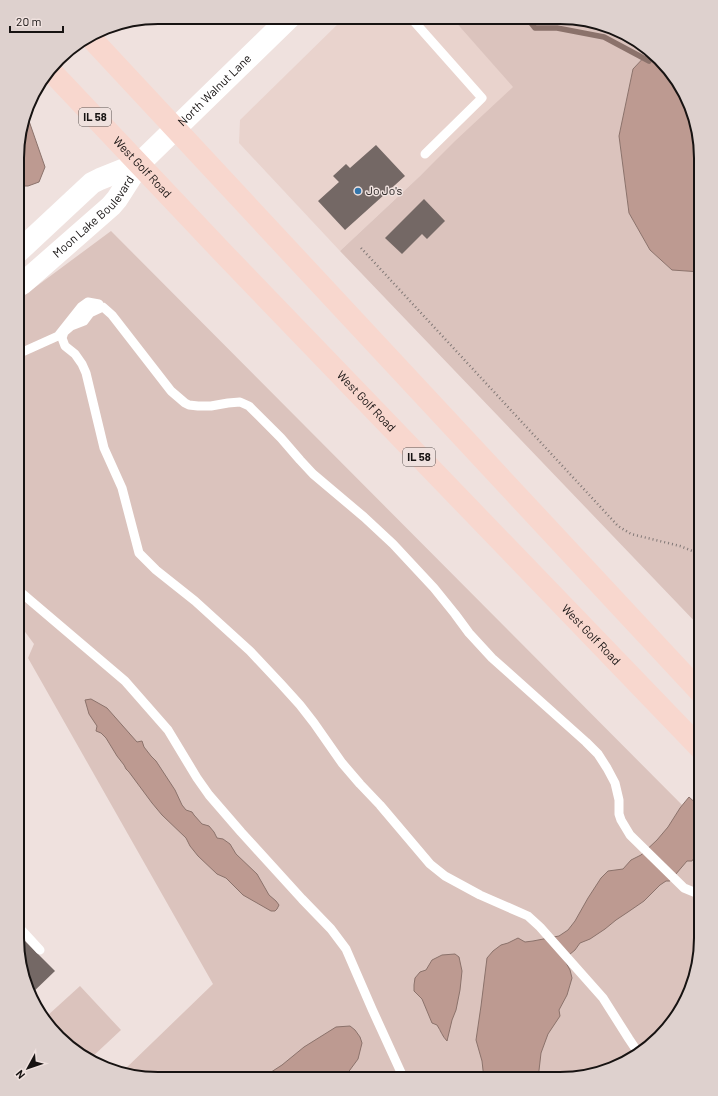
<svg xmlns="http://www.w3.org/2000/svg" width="718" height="1096" font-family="Barlow,sans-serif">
<rect width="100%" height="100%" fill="#efe1de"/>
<path fill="#e9d3cd" d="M 344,18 L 452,18 L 514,87 L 420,176 L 340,251 L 239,143 L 240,120 Z"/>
<path fill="#dbc3bd" d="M 452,18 L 579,18 L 646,46 L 650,51 L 633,69 L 619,136 L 629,213 L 650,250 L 672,270 L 701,272 L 701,628 L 340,251 L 420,176 L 455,141 L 513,87 Z
M 111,231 L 701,824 L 701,947 L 677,1017 L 646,1050 L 614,1068 L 560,1079 L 140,1078 L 123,1071 L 213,984 L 28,658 L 34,644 L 17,621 L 18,300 Z
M 80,986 L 121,1030 L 91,1058 L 72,1050 L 47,1016 Z"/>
<path fill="#bd9a91" stroke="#8b726b" d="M 650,51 L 690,104 L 701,158 L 701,272 L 672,270 L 650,250 L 629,213 L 619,136 L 633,69 Z
M 25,118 L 29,121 L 45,167 L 39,182 L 28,186 L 18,186 L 18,139 Z
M 91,699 L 107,708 L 137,742 L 142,741 L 144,747 L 151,756 L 156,761 L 175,790 L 182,805 L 186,810 L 192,812 L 194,815 L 202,824 L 209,826 L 214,832 L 217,838 L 223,839 L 230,844 L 236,854 L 257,874 L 269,895 L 276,901 L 279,905 L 277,909 L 275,911 L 271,911 L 243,895 L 226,878 L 217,874 L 198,856 L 190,846 L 186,838 L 162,815 L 152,803 L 129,772 L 126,769 L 124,765 L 117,756 L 106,738 L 101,733 L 96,731 L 97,726 L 89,714 L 85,700 Z
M 689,797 L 701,808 L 701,847 L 692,861 L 687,861 L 670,881 L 666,881 L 660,885 L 644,901 L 628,912 L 616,920 L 605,929 L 590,939 L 580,943 L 575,950 L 564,959 L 570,970 L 572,978 L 567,995 L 559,1010 L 560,1016 L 548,1034 L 541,1053 L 538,1079 L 484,1079 L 482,1061 L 476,1040 L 481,1006 L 487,958 L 493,951 L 501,945 L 508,943 L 518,938 L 525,942 L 533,941 L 559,936 L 568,930 L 575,921 L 588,898 L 601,878 L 608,871 L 623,869 L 631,860 L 641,855 L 657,840 L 668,827 L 680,808 Z
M 455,954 L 459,957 L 462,971 L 460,990 L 456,1010 L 452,1020 L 447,1041 C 442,1036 441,1031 437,1025 L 432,1023 L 422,999 L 414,991 L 414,985 L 415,978 L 420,972 L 426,970 L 432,960 L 442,955 Z
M 350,1026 L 355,1030 L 360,1037 L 362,1043 L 358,1059 L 344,1078 L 262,1078 L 282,1065 L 304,1047 L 336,1027 Z"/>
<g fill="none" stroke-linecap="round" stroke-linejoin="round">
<path stroke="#8b726b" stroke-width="5.5" d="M 527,18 L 535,28 L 557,28 L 604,37 L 649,61"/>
</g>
<path fill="#746865" d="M 376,145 L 405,176 L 345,230 L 318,201 L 339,182 L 333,176 L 346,164 L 350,168 Z
M 424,199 L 445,221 L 427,239 L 422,234 L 402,254 L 385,238 Z
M 22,938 L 55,971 L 30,995 L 28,992 L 18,942 Z"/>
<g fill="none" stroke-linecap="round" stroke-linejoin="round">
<path stroke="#817876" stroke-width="2.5" stroke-dasharray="1 3" stroke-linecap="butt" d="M 361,248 L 618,526 L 631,534 L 680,546 L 700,554 L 701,555"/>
<path stroke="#fff" stroke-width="9" d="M 411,18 L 482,98 L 425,154
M 77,320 L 73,321 L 86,308 L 92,305 L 88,302
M 18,354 L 58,336 L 81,307 L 88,302 L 99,304 L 93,308
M 18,590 L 125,681 L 168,730 L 197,778 L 209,795 L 241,832 L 302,899 L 331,929 L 346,949 L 372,1009 L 404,1079
M 17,925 L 40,950
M 639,1054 L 629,1039 L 603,998 L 540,927 L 528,916 L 480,895 L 445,876 L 430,864 L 380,805 L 360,784 L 342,763 L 314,723 L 300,705 L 281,684 L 250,651 L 195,601 L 156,570 L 139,553 L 122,488 L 104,448 L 86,373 L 82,364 L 75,354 L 65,346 L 62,338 L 64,332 L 71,326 L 84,321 L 90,313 L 103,307 L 112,315 L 171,391 L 185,403 L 189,405 L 198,406 L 211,406 L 228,403 L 240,402 L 249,406 L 281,438 L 300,460 L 313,474 L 364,517 L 393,544 L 434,588 L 455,614 L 469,633 L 492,658 L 586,742 L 598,754 L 607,768 L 615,783 L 619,800 L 619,814 L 621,820 L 630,835 L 684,888 L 701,895"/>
<g stroke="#fff" stroke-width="22">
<path d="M 18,252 L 92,183 L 100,179 L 140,163"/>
<path id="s1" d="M 18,286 L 22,284 L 111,206 L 117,199 L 140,163 L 290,17"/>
</g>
<g stroke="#f8d7ce" stroke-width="22">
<path d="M 90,37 L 701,693"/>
<path id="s2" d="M 50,70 L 226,256 L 701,749"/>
</g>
</g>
<circle fill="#3376ac" stroke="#efe1de" stroke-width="1.5" cx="358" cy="191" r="4"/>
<g text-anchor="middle" stroke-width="3" stroke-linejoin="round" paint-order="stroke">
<g fill="#efe1de" stroke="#58514f" stroke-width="1">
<rect x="79" y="108" width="32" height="18" rx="3"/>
<rect x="403" y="448" width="32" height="18" rx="3"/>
</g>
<g font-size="11" font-weight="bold" fill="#171312">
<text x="95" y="121">IL 58</text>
<text x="419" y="461">IL 58</text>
</g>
<g font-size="12" fill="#171312" stroke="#efe1de">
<text dy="4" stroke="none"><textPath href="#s1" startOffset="279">North Walnut Lane</textPath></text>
<text dy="4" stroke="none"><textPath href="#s2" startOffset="134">West Golf Road</textPath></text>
<text dy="4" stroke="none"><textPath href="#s1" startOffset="103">Moon Lake Boulevard</textPath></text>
<text dy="4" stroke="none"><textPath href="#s2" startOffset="458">West Golf Road</textPath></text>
<text dy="4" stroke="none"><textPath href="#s2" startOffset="782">West Golf Road</textPath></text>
</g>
<g font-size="12" fill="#171312" stroke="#efe1de" text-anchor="start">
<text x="366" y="195">Jo Jo's</text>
</g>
</g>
<path d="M0 0H718V1096H0ZM158 24H560A134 134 0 0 1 694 158V938A134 134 0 0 1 560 1072H158A134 134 0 0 1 24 938V158A134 134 0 0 1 158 24Z" fill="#ded1ce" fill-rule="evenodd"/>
<path fill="none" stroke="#171312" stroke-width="2" d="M158 24H560A134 134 0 0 1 694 158V938A134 134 0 0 1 560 1072H158A134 134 0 0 1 24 938V158A134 134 0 0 1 158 24Z"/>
<g transform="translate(28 1068) rotate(230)" stroke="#efe1de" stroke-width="3" paint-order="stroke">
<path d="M0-3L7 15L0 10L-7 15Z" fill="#171312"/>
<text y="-6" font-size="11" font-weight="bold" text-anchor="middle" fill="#171312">N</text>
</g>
<path d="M10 26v6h53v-6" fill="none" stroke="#171312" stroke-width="2"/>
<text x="16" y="26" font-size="12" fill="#171312" stroke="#efe1de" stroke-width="3" paint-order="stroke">20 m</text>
</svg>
